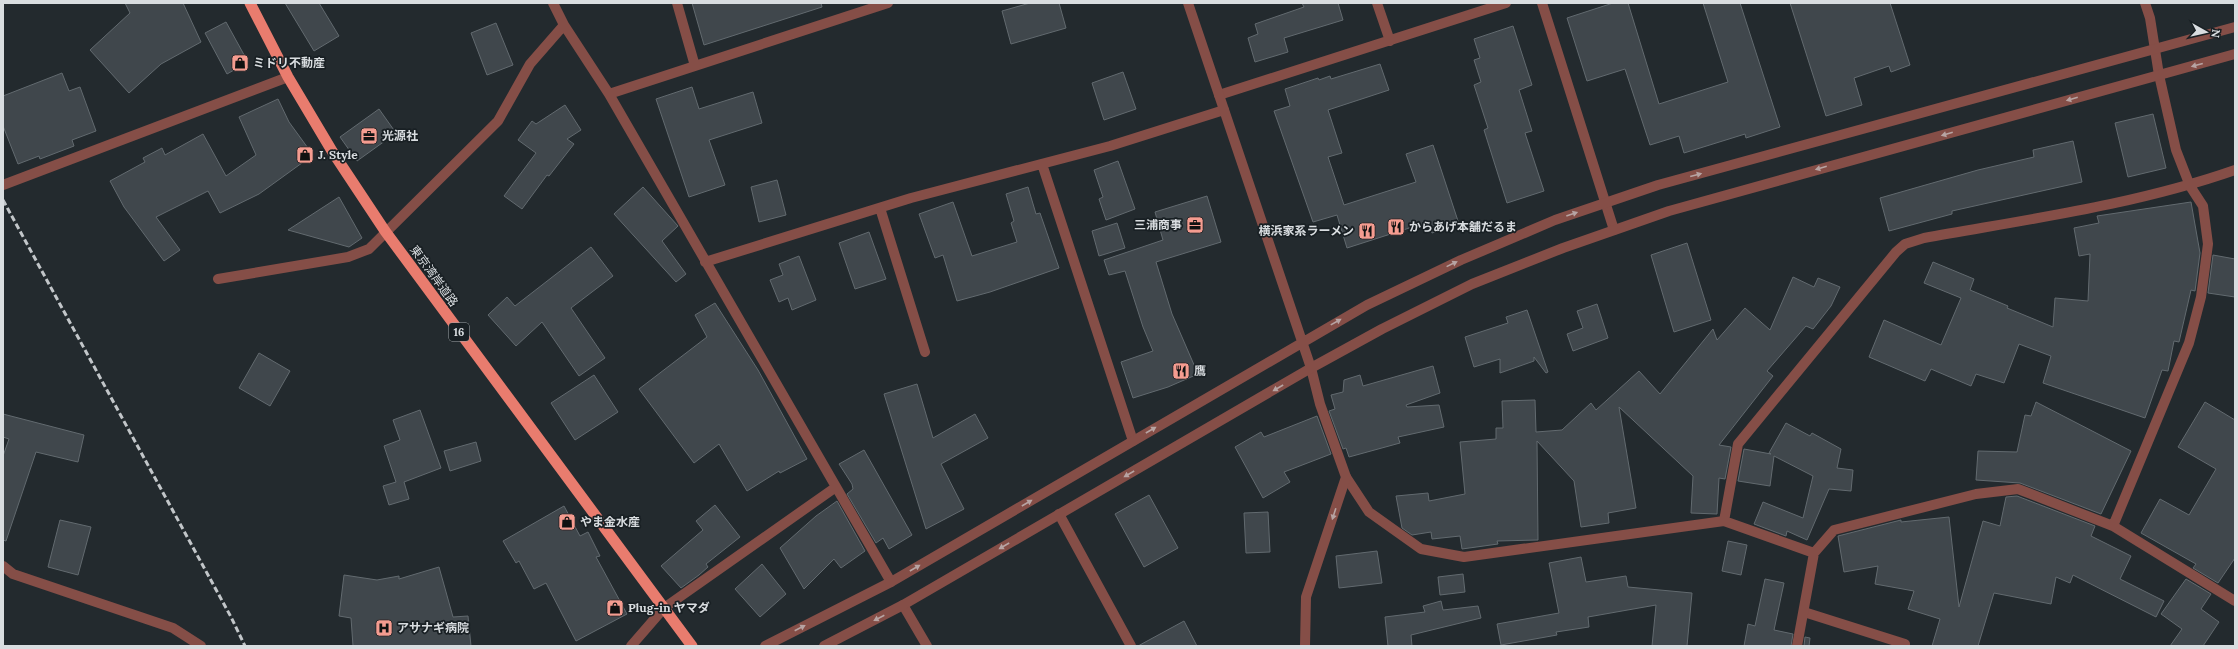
<svg xmlns="http://www.w3.org/2000/svg" width="2238" height="649" font-family="Lora,'Noto Sans JP',serif">
<rect width="100%" height="100%" fill="#232a2e"/>
<path fill="#40474c" stroke="#626a6f" d="M 125,3 L 183,3 L 201,42 L 161,64 L 129,93 L 90,50 L 130,13 Z
M 285,3 L 319,3 L 339,36 L 314,51 Z
M 692,3 L 821,3 L 822,7 L 704,45 Z
M 1030,3 L 1059,3 L 1066,28 L 1011,44 L 1002,11 Z
M 1302,3 L 1338,3 L 1343,20 L 1284,38 L 1288,52 L 1255,62 L 1248,38 L 1258,34 L 1255,24 L 1304,7 Z
M 1613,3 L 1628,3 L 1659,104 L 1728,82 L 1703,3 L 1740,3 L 1780,127 L 1746,138 L 1745,134 L 1684,153 L 1679,136 L 1650,145 L 1625,69 L 1587,81 L 1567,18 Z
M 1790,3 L 1890,3 L 1910,65 L 1891,72 L 1889,66 L 1854,78 L 1862,105 L 1826,116 Z
M 226,22 L 248,62 L 227,74 L 205,33 Z
M 496,23 L 513,65 L 487,75 L 471,33 Z
M 1513,26 L 1532,85 L 1519,90 L 1532,131 L 1525,133 L 1544,191 L 1507,203 L 1484,130 L 1488,128 L 1474,85 L 1481,82 L 1474,60 L 1480,58 L 1474,39 Z
M 1380,64 L 1389,90 L 1328,110 L 1342,153 L 1328,157 L 1344,205 L 1416,182 L 1406,154 L 1433,145 L 1459,224 L 1432,233 L 1428,222 L 1347,248 L 1337,215 L 1313,222 L 1274,111 L 1290,106 L 1285,89 L 1318,78 L 1319,80 L 1330,76 L 1331,79 Z
M 1123,72 L 1136,109 L 1104,120 L 1092,83 Z
M 62,73 L 69,91 L 80,87 L 96,131 L 72,140 L 74,146 L 40,159 L 39,156 L 18,164 L 3,126 L 3,96 Z
M 692,87 L 699,109 L 753,92 L 762,123 L 709,140 L 725,185 L 689,197 L 656,99 Z
M 278,99 L 289,122 L 313,155 L 259,194 L 220,213 L 208,191 L 156,217 L 180,250 L 164,261 L 124,207 L 110,181 L 145,162 L 143,158 L 162,148 L 165,155 L 203,134 L 226,176 L 256,155 L 239,117 Z
M 565,105 L 581,130 L 567,139 L 574,144 L 549,176 L 547,175 L 522,209 L 504,196 L 536,153 L 518,140 L 532,121 L 536,124 Z
M 379,109 L 396,133 L 357,161 L 340,137 Z
M 2153,114 L 2166,168 L 2128,177 L 2115,123 Z
M 2073,141 L 2082,182 L 1952,211 L 1952,214 L 1889,231 L 1880,198 L 1978,170 L 2034,157 L 2033,150 Z
M 1118,161 L 1135,209 L 1106,220 L 1099,199 L 1103,197 L 1094,170 Z
M 777,180 L 786,215 L 759,222 L 751,187 Z
M 643,187 L 678,226 L 662,241 L 686,274 L 676,282 L 614,214 Z
M 1028,187 L 1036,214 L 1040,213 L 1059,268 L 990,292 L 957,301 L 943,255 L 935,258 L 919,214 L 953,202 L 972,256 L 1017,242 L 1011,223 L 1014,221 L 1006,194 Z
M 1207,196 L 1221,242 L 1156,262 L 1172,314 L 1198,374 L 1168,387 L 1133,398 L 1121,362 L 1153,351 L 1143,327 L 1125,271 L 1109,275 L 1104,260 L 1163,240 L 1155,212 Z
M 339,197 L 362,238 L 349,247 L 288,230 Z
M 2191,202 L 2200,253 L 2195,291 L 2191,290 L 2179,342 L 2174,341 L 2168,371 L 2162,370 L 2145,418 L 2043,383 L 2051,356 L 2019,344 L 2004,383 L 1976,374 L 1971,386 L 1931,369 L 1925,381 L 1869,357 L 1884,320 L 1941,345 L 1961,298 L 1924,283 L 1933,262 L 1974,279 L 1970,290 L 2008,306 L 2007,308 L 2053,327 L 2055,298 L 2088,301 L 2090,254 L 2079,256 L 2074,228 L 2099,223 L 2097,216 Z
M 1117,223 L 1125,248 L 1099,256 L 1092,231 Z
M 869,232 L 886,279 L 855,289 L 839,243 Z
M 1687,243 L 1711,320 L 1674,332 L 1651,255 Z
M 591,247 L 613,276 L 571,308 L 605,358 L 579,376 L 542,322 L 516,346 L 488,315 L 507,297 L 515,306 Z
M 2213,255 L 2235,259 L 2235,297 L 2208,293 Z
M 799,256 L 816,300 L 792,310 L 788,298 L 779,302 L 770,280 L 783,275 L 779,264 Z
M 1793,277 L 1814,287 L 1818,278 L 1840,287 L 1831,306 L 1813,329 L 1806,326 L 1767,371 L 1773,376 L 1719,445 L 1731,447 L 1725,479 L 1719,478 L 1717,514 L 1691,513 L 1693,476 L 1619,407 L 1636,508 L 1608,513 L 1609,523 L 1581,527 L 1574,481 L 1537,441 L 1538,540 L 1497,541 L 1498,544 L 1462,549 L 1460,536 L 1432,539 L 1431,532 L 1412,535 L 1402,528 L 1396,496 L 1428,493 L 1429,501 L 1465,494 L 1460,442 L 1496,439 L 1496,428 L 1503,428 L 1502,401 L 1535,400 L 1536,432 L 1562,430 L 1591,403 L 1596,410 L 1639,371 L 1660,394 L 1713,329 L 1717,340 L 1745,308 L 1770,330 Z
M 715,303 L 758,370 L 807,459 L 780,473 L 779,471 L 747,491 L 719,444 L 694,463 L 639,389 L 707,337 L 695,315 Z
M 1597,304 L 1608,338 L 1573,351 L 1567,334 L 1583,328 L 1577,311 Z
M 1527,310 L 1548,372 L 1546,373 L 1534,357 L 1534,361 L 1500,373 L 1500,359 L 1474,367 L 1465,337 L 1508,323 L 1506,317 Z
M 259,353 L 290,371 L 270,406 L 239,388 Z
M 1433,366 L 1440,393 L 1406,405 L 1407,407 L 1439,405 L 1444,427 L 1398,437 L 1400,443 L 1349,457 L 1346,448 L 1343,449 L 1329,411 L 1335,409 L 1331,395 L 1343,392 L 1344,380 L 1360,375 L 1363,386 Z
M 594,375 L 618,412 L 575,440 L 551,403 Z
M 917,384 L 933,438 L 975,414 L 988,438 L 941,464 L 964,509 L 926,529 L 884,394 Z
M 2036,402 L 2131,451 L 2101,514 L 2020,483 L 1976,480 L 1978,451 L 2017,452 L 2025,415 L 2031,416 Z
M 2205,402 L 2235,420 L 2235,558 L 2218,583 L 2193,568 L 2196,564 L 2141,533 L 2160,499 L 2189,515 L 2216,469 L 2178,447 Z
M 420,410 L 441,468 L 404,482 L 409,499 L 389,505 L 383,486 L 396,482 L 384,446 L 400,440 L 393,420 Z
M 3,414 L 84,435 L 78,462 L 36,452 L 6,541 L 3,540 L 3,456 L 9,439 L 3,437 Z
M 1317,416 L 1331,454 L 1284,472 L 1290,482 L 1263,498 L 1235,447 L 1261,432 L 1264,437 Z
M 1786,423 L 1810,436 L 1812,433 L 1841,449 L 1837,468 L 1853,470 L 1851,491 L 1829,489 L 1807,540 L 1787,531 L 1786,536 L 1754,524 L 1763,502 L 1803,518 L 1813,476 L 1774,456 L 1770,486 L 1738,481 L 1744,449 L 1771,454 L 1769,453 Z
M 476,442 L 481,461 L 450,471 L 444,451 Z
M 864,450 L 912,535 L 889,549 L 883,538 L 876,543 L 847,494 L 853,489 L 852,484 L 839,464 Z
M 1149,495 L 1178,548 L 1144,567 L 1115,514 Z
M 2017,496 L 2095,526 L 2091,536 L 2131,556 L 2120,579 L 2164,601 L 2156,617 L 2073,575 L 2070,583 L 2056,577 L 2051,604 L 1994,593 L 1978,646 L 1932,646 L 1940,619 L 1908,609 L 1914,591 L 1875,584 L 1878,566 L 1844,572 L 1838,536 L 1901,520 L 1901,522 L 1949,517 L 1959,607 L 1983,521 L 2000,526 L 2006,497 Z
M 837,501 L 865,551 L 841,568 L 834,559 L 804,589 L 780,548 L 816,516 Z
M 715,505 L 740,537 L 706,564 L 708,567 L 699,575 L 681,588 L 661,566 L 703,530 L 696,521 Z
M 564,506 L 580,536 L 588,532 L 600,556 L 596,557 L 627,614 L 576,641 L 546,583 L 534,589 L 519,561 L 516,563 L 503,541 Z
M 1268,512 L 1270,552 L 1246,553 L 1244,513 Z
M 60,520 L 91,527 L 78,575 L 48,567 Z
M 1728,541 L 1747,545 L 1741,575 L 1722,571 Z
M 1377,551 L 1382,583 L 1339,588 L 1336,556 Z
M 1581,557 L 1586,582 L 1626,576 L 1628,587 L 1692,593 L 1687,646 L 1652,646 L 1656,605 L 1588,617 L 1589,627 L 1556,632 L 1557,635 L 1501,645 L 1497,624 L 1559,613 L 1549,563 Z
M 762,564 L 786,594 L 760,617 L 735,589 Z
M 439,567 L 453,617 L 468,616 L 471,646 L 353,646 L 351,618 L 339,616 L 344,575 L 377,580 L 399,576 L 399,579 Z
M 1463,574 L 1465,592 L 1440,595 L 1438,577 Z
M 1765,579 L 1784,583 L 1774,630 L 1793,634 L 1791,646 L 1744,646 L 1748,624 L 1755,626 Z
M 2186,579 L 2211,594 L 2201,609 L 2219,622 L 2203,646 L 2170,646 L 2182,629 L 2161,614 Z
M 1441,601 L 1443,610 L 1478,606 L 1481,618 L 1411,635 L 1412,646 L 1388,646 L 1385,617 L 1425,612 L 1423,606 Z
M 1184,621 L 1197,646 L 1138,646 Z
M 1805,637 L 1810,638 L 1809,646 L 1804,646 Z"/>
<g fill="none" stroke-linecap="round" stroke-linejoin="round">
<path stroke="#854e47" stroke-width="10" d="M 1346,477 L 1369,512 L 1421,549 L 1464,557 L 1724,521
M 1804,612 L 1905,644"/>
<path stroke="#854e47" stroke-width="10" d="M 553,3 L 564,25 L 609,94 L 891,582
M 677,3 L 695,66
M 1377,3 L 1390,41
M 1542,3 L 1614,230
M 609,94 L 888,3
M 1219,95 L 1506,3
M 1042,164 L 1133,441
M 3,185 L 288,77
M 880,208 L 925,352
M 705,262 L 911,198 L 1110,146 L 1224,110
M 218,279 L 348,257 L 369,249 L 498,121 L 530,64 L 564,25
M 1059,514 L 1131,646
M 2113,526 L 2189,343 L 2201,297 L 2208,244 L 2203,206 L 2190,186 L 2176,150 L 2159,75 L 2150,18 L 2145,3
M 1814,553 L 1724,521 L 1738,444 L 1896,252 L 1905,244 L 1924,238 C 2029,219 2135,205 2235,170
M 3,566 L 13,574 L 173,628 L 201,646
M 903,605 L 927,646
M 631,646 L 664,608 L 836,487
M 1305,646 L 1306,597 L 1346,477 L 1320,404 L 1311,368
M 1797,646 L 1814,553 L 1834,530 L 1976,494 L 2018,489 L 2113,526 L 2235,601"/>
<path stroke="#854e47" stroke-width="10" d="M 1188,3 L 1311,368
M 765,646 L 891,582 L 1367,305 L 1461,260 L 1555,220 L 1658,185 L 2235,27
M 824,646 L 903,605 L 1311,368 L 1382,329 L 1472,284 L 1563,248 L 1669,211 L 2235,54"/>
<path stroke="#e97c6e" stroke-width="11" d="M 250,3 L 288,77 L 332,151 L 385,231 L 692,646"/>
<path stroke="#c2c6c9" stroke-width="3" stroke-dasharray="6 3" stroke-linecap="butt" d="M 3,200 L 231,617 L 245,646"/>
</g>
<defs><path id="oneway-solid" d="M-6-.8H1V-3.2L6.5 0L1 3.2V.8H-6Z"/></defs>
<g fill="#b7a4a3">
<use href="#oneway-solid" transform="translate(2197 65) rotate(165)"/>
<use href="#oneway-solid" transform="translate(2072 99) rotate(164)"/>
<use href="#oneway-solid" transform="translate(1947 134) rotate(164)"/>
<use href="#oneway-solid" transform="translate(1821 168) rotate(164)"/>
<use href="#oneway-solid" transform="translate(1696 175) rotate(-15)"/>
<use href="#oneway-solid" transform="translate(1572 214) rotate(-19)"/>
<use href="#oneway-solid" transform="translate(1452 264) rotate(-26)"/>
<use href="#oneway-solid" transform="translate(1336 322) rotate(-29)"/>
<use href="#oneway-solid" transform="translate(1278 388) rotate(150)"/>
<use href="#oneway-solid" transform="translate(1151 430) rotate(-30)"/>
<use href="#oneway-solid" transform="translate(1129 474) rotate(150)"/>
<use href="#oneway-solid" transform="translate(1027 503) rotate(-30)"/>
<use href="#oneway-solid" transform="translate(1334 514) rotate(108)"/>
<use href="#oneway-solid" transform="translate(1004 546) rotate(150)"/>
<use href="#oneway-solid" transform="translate(915 568) rotate(-30)"/>
<use href="#oneway-solid" transform="translate(879 618) rotate(153)"/>
<use href="#oneway-solid" transform="translate(800 628) rotate(-27)"/>
</g>
<defs>
<symbol id="shop-square" viewBox="-11 -11 22 22"><rect x="-9" y="-9" width="18" height="18" rx="4" fill="#f59c90" stroke="#192024"/><path d="M-5-2.5h2.3a2.7 3.5 0 0 1 5.4 0H5L5.5 6h-11ZM-1.5-2.5h3a1.5 2.3 0 0 0-3 0Z" fill="#111"/></symbol>
<symbol id="office-square" viewBox="-11 -11 22 22"><rect x="-9" y="-9" width="18" height="18" rx="4" fill="#f59c90" stroke="#192024"/><path d="M-6-3h4V-5.5h4V-3h4V5H-6ZM-1-4.5V-3h2v-1.5ZM-6 0V1H6V0Z" fill="#111"/></symbol>
<symbol id="restaurant-square" viewBox="-11 -11 22 22"><rect x="-9" y="-9" width="18" height="18" rx="4" fill="#f59c90" stroke="#192024"/><path d="M-5-6h1v4h1v-4h1v4h1v-4h1v5L-1.5 .5V6h-2V.5L-5-1ZM5-6V6H3V1.5H1.5Q1.5-4 5-6Z" fill="#111"/></symbol>
<symbol id="hospital-square" viewBox="-11 -11 22 22"><rect x="-9" y="-9" width="18" height="18" rx="4" fill="#f59c90" stroke="#192024"/><path d="M-5-5h3v3.5h4V-5h3V5h-3V1.5h-4V5h-3Z" fill="#111"/></symbol>
</defs>
<g fill-rule="evenodd">
<use href="#shop-square" x="230" y="53" width="20" height="20"/>
<use href="#office-square" x="359" y="126" width="20" height="20"/>
<use href="#shop-square" x="295" y="145" width="20" height="20"/>
<use href="#office-square" x="1185" y="215" width="20" height="20"/>
<use href="#restaurant-square" x="1386" y="217" width="20" height="20"/>
<use href="#restaurant-square" x="1357" y="221" width="20" height="20"/>
<use href="#restaurant-square" x="1171" y="361" width="20" height="20"/>
<use href="#shop-square" x="557" y="512" width="20" height="20"/>
<use href="#shop-square" x="605" y="598" width="20" height="20"/>
<use href="#hospital-square" x="374" y="618" width="20" height="20"/>
</g>
<g text-anchor="middle" stroke-width="3.5" stroke-linejoin="round" paint-order="stroke">
<rect fill="#192024" stroke="#9fa4a8" stroke-width="1" x="449" y="323" width="20" height="18" rx="3"/>
<g font-size="11" font-weight="bold" fill="#d9dde0">
<text x="459" y="336">16</text>
</g>
<g font-size="12" font-weight="bold" fill="#d9dde0" stroke="#192024" text-anchor="start">
<text x="253" y="67">ミドリ不動産</text>
<text x="382" y="140">光源社</text>
<text x="318" y="159">J. Style</text>
<text x="1182" y="229" text-anchor="end">三浦商事</text>
<text x="1409" y="231">からあげ本舗だるま</text>
<text x="1354" y="235" text-anchor="end">横浜家系ラーメン</text>
<text x="1194" y="375">鷹</text>
<text x="580" y="526">やま金水産</text>
<text x="628" y="612">Plug-in ヤマダ</text>
<text x="397" y="632">アサナギ病院</text>
</g>
<g font-size="12" fill="#d9dde0" stroke="#192024">
<text transform="translate(434 276) rotate(54)" y="4">東京湾岸道路</text>
</g>
</g>
<rect width="2238" height="649" fill="none" stroke="#d9dde0" stroke-width="8"/>
<g transform="translate(2206 32) rotate(98)" stroke="#192024" stroke-width="3" paint-order="stroke">
<path d="M0-3L7 15L0 10L-7 15Z" fill="#d9dde0"/>
<text y="-6" font-size="11" font-weight="bold" text-anchor="middle" fill="#d9dde0">N</text>
</g>
</svg>
